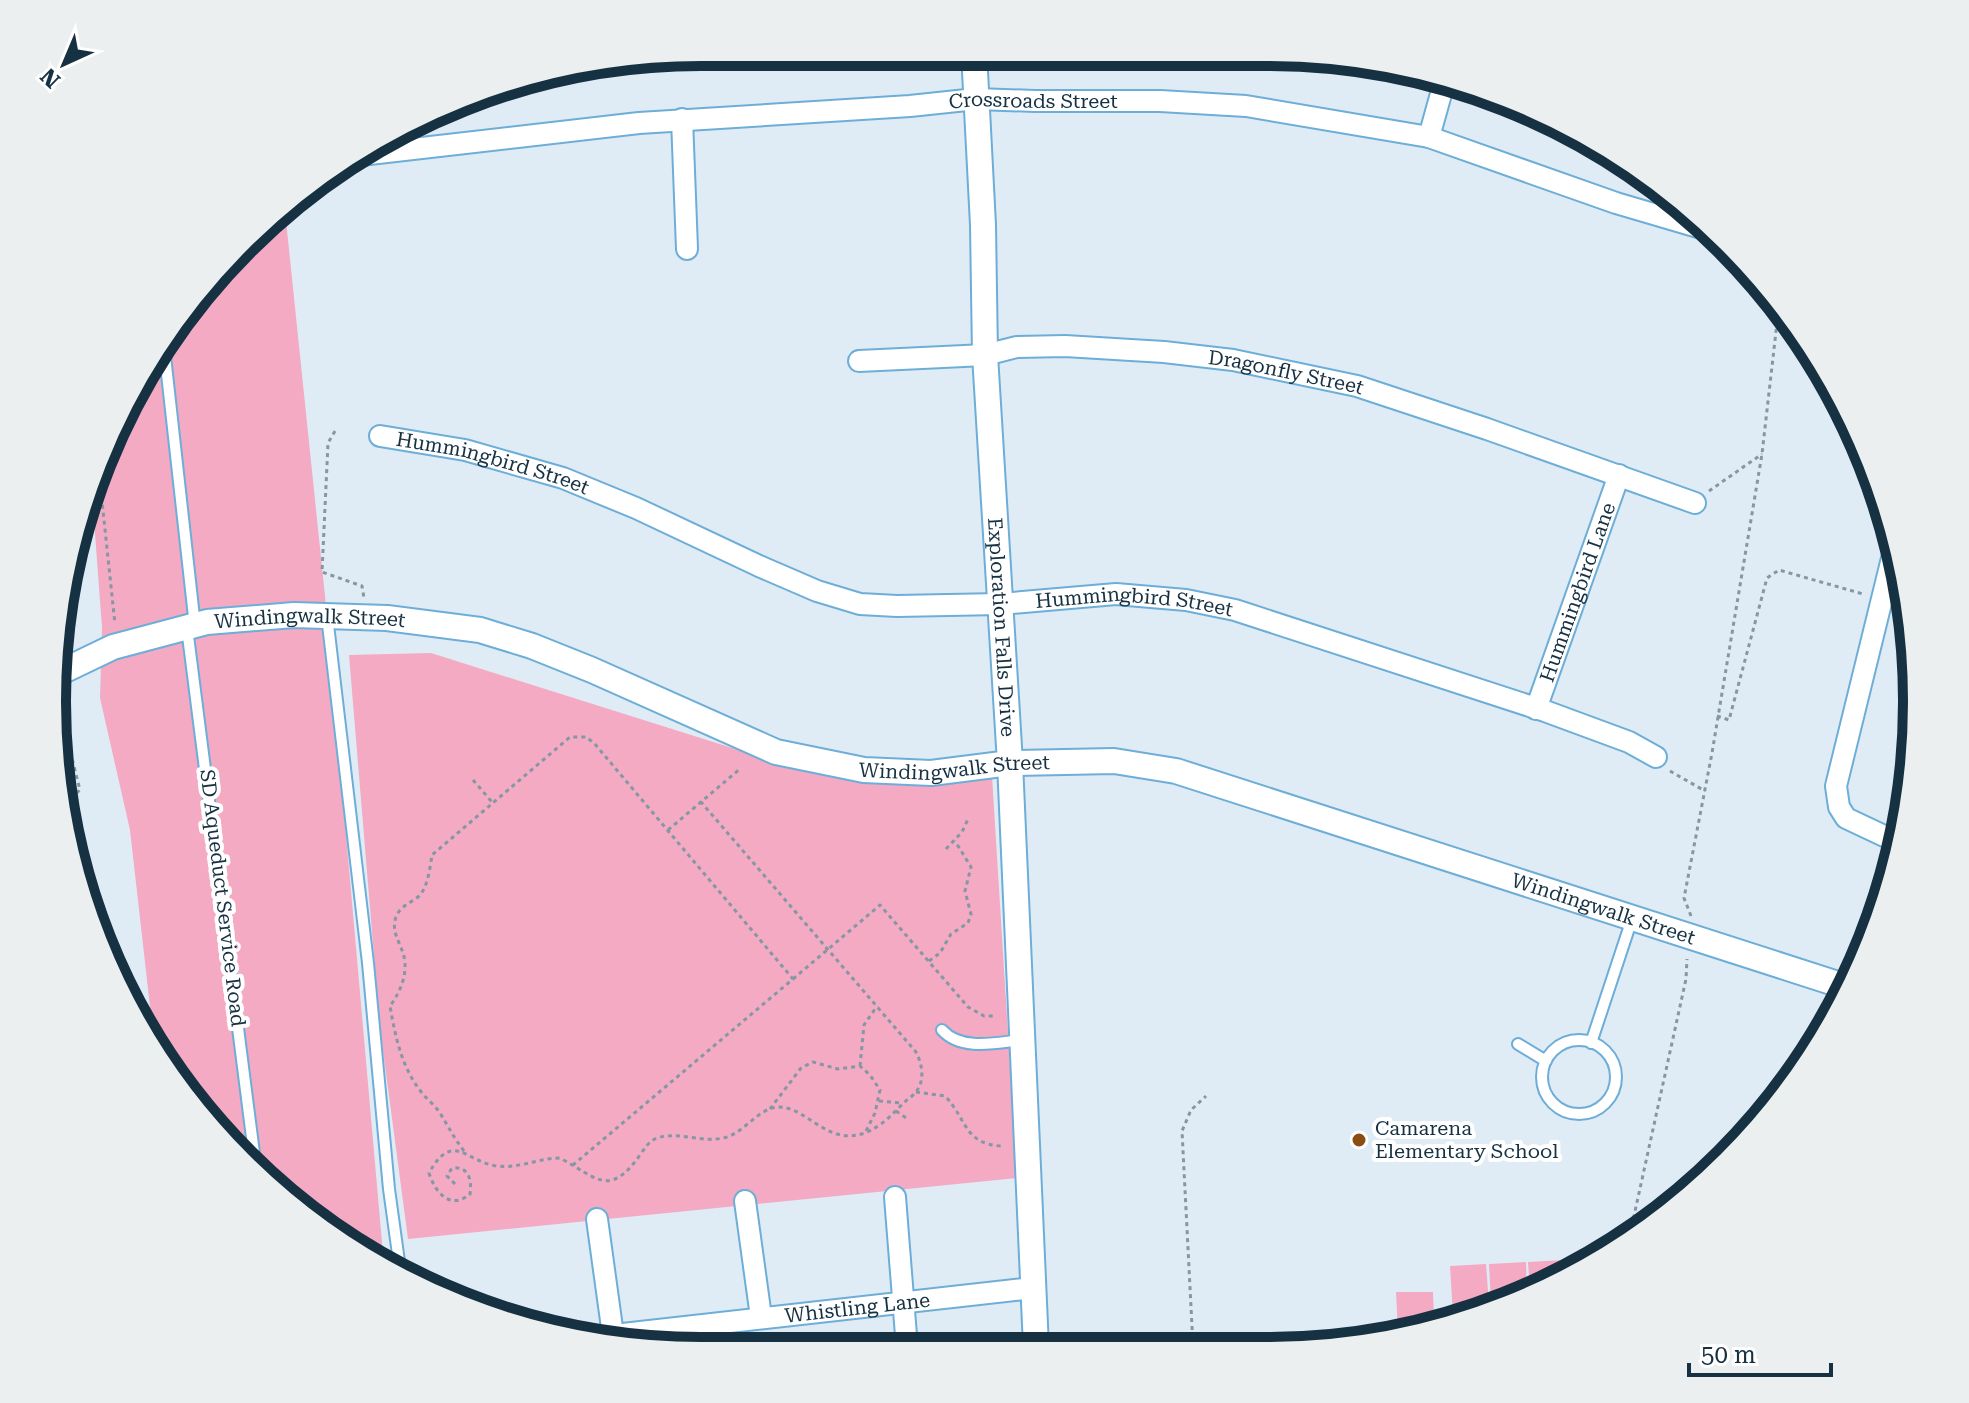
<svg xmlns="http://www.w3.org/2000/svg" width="1969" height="1403" font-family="'Roboto Serif',serif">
<rect width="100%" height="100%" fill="#e0ecf5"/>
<path fill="#f4aac2" d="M 285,211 L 325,596 L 384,1265 L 306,1217 L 213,1129 L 153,1033 L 130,830 L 100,698 L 102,628 L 92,493 L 119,415 L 213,274 Z
M 431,653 L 789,766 L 992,776 L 1017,1178 L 408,1239 L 380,1028 L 349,655 Z
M 1564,1260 L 1565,1277 L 1554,1284 L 1530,1292 L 1528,1262 Z
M 1526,1262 L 1527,1292 L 1491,1303 L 1489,1264 Z
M 1486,1264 L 1489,1304 L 1453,1315 L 1450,1266 Z
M 1396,1292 L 1433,1292 L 1434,1321 L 1398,1332 Z"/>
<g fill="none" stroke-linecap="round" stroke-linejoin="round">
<defs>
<path id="service" d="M 164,347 L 195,626
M 327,616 L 368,963 L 389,1189 L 401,1276
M 187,628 L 256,1169
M 942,1030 C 961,1051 995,1043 1021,1040
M1542 1077a37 37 0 1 1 74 0a37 37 0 1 1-74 0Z
M 1591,1043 L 1632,919
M 1518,1044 L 1546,1061"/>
<g id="minor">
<path d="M 682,119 L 687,249"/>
<path d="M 1429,137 L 1444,83"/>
<path id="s1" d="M 352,156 L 639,123 L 910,106 L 976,99 L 1035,101 L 1160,101 L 1246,106 L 1429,137 L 1616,203 L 1701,228"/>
<path id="s2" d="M 859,361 L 985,355 L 1017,347 L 1065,346 L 1164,352 L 1233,360 L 1357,386 L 1487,429 L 1695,503"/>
<path id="s3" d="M 380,436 L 465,450 L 563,478 L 636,508 L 759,566 L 817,591 L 860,604 L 897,606 L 1000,604 L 1116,594 L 1186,600 L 1235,610 L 1545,711 L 1629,742 L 1656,757"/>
<path d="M 1895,546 L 1836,786 L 1839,807 L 1846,818 L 1899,843"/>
<path id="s4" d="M 1536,709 L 1619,475"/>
<path d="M 895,1197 L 907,1348"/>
<path d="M 745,1201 L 761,1317"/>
<path d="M 597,1219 L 613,1335"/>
<path id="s5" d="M 587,1338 L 1033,1288"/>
</g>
<g id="tertiary">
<path id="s6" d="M 974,52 L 983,225 L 985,355 L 1010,763 L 1036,1347"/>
<path id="s7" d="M 61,672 L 113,647 L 207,622 L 294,615 L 387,618 L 480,630 L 532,646 L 592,670 L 776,752 L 864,770 L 931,773 L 1010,763 L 1114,761 L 1176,771 L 1850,988"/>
</g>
</defs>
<use href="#service" stroke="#6daed8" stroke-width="14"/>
<use href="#minor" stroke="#6daed8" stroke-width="24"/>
<use href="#tertiary" stroke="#6daed8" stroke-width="28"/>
<path stroke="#8497a3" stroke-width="3" stroke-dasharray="4 4" stroke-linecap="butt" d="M 335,431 L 328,443 L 322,572 L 362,586 L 364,598
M 99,473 L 115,624
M 1709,491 L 1762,454
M 1901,605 L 1909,607
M 1717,716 L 1729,720 L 1767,578 L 1779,570 L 1863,594
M 58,771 L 74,795 L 80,790 L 60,711
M 1670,771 L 1705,791
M 473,780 L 492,802
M 668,830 L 741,768
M 946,849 L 962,832 L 968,819
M 1691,916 L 1684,898 L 1712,753 L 1762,454 L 1779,305
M 929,961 L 940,953 L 951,934 L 968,923 L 971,914 L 965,891 L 971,867 L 955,841
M 793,979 L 880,905 L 968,1007 L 984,1016 L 995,1016
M 860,1066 L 864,1025 L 877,1006
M 916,1092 L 945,1096 C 967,1119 964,1144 1001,1146
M 879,1101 L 902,1103
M 770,1109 L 801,1068 L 813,1062 L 838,1069 L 860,1066 L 870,1075 L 880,1090 L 875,1113 L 866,1131
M 896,1111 L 909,1120
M 464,1151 C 454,1138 448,1126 440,1113 C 434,1104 425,1098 419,1089 C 401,1065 395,1035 390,1006 C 401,991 409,972 403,953 C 399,941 391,930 396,917 C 400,906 411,903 419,896 C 428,887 430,867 432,855 L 570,737 L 586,737 L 594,743 L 793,979 L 573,1165
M 455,1184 L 447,1176 L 452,1168 C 469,1166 472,1180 470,1194 C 450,1211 435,1192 429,1173 C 453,1130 466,1162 497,1166 C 518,1169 539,1158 560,1158 C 596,1177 609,1199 640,1155 C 645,1148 649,1141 657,1138 C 679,1131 701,1143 723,1138 C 740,1135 753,1116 769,1109 C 806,1095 828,1162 881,1124 C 892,1116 901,1104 912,1096 C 926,1084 923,1066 916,1052 L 701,802
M 1630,1234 L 1686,979 L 1687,959
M 1193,1346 L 1182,1131 L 1191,1110 L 1206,1096"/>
<use href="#service" stroke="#fff" stroke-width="10"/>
<use href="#minor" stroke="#fff" stroke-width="20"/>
<use href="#tertiary" stroke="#fff" stroke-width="24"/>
</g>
<circle fill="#8b4d12" stroke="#fff" stroke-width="3" cx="1359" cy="1140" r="8"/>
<g text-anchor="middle" stroke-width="8" stroke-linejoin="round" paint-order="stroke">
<g font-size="20" fill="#163142" stroke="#fff">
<text dy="7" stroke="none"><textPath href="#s1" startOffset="684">Crossroads Street</textPath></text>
<text dy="7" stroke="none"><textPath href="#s2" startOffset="430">Dragonfly Street</textPath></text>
<text dy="7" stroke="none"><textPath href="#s3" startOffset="116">Hummingbird Street</textPath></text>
<text dy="7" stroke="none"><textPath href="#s4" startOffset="124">Hummingbird Lane</textPath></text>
<text dy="7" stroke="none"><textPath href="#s3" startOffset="786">Hummingbird Street</textPath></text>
<text dy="7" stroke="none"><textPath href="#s7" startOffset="258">Windingwalk Street</textPath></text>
<text dy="7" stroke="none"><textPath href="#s6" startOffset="576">Exploration Falls Drive</textPath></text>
<text dy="7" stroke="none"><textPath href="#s7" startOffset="930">Windingwalk Street</textPath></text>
<text transform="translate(223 898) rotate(83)" y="7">SD Aqueduct Service Road</text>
<text dy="7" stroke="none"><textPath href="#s7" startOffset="1602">Windingwalk Street</textPath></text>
<text dy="7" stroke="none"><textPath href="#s5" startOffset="272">Whistling Lane</textPath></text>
</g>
<g font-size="20" fill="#163142" stroke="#fff" text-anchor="start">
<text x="1375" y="1135">Camarena<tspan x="1375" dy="23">Elementary School</tspan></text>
</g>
</g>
<path d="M0 0H1969V1403H0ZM701 66H1268A635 635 0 0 1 1903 701V702A635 635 0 0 1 1268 1337H701A635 635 0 0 1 66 702V701A635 635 0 0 1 701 66Z" fill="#eceff0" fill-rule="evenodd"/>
<path fill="none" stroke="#163142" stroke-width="10" d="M701 66H1268A635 635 0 0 1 1903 701V702A635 635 0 0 1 1268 1337H701A635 635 0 0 1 66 702V701A635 635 0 0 1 701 66Z"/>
<g transform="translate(64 64) rotate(224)" stroke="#ffffff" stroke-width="6" paint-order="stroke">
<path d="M0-6L14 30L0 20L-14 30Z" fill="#163142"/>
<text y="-12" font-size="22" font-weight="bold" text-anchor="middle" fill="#163142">N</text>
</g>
<path d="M1689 1363v12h142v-12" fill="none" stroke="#163142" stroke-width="4"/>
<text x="1701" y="1363" font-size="24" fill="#163142" stroke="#ffffff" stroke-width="6" paint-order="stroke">50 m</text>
</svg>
